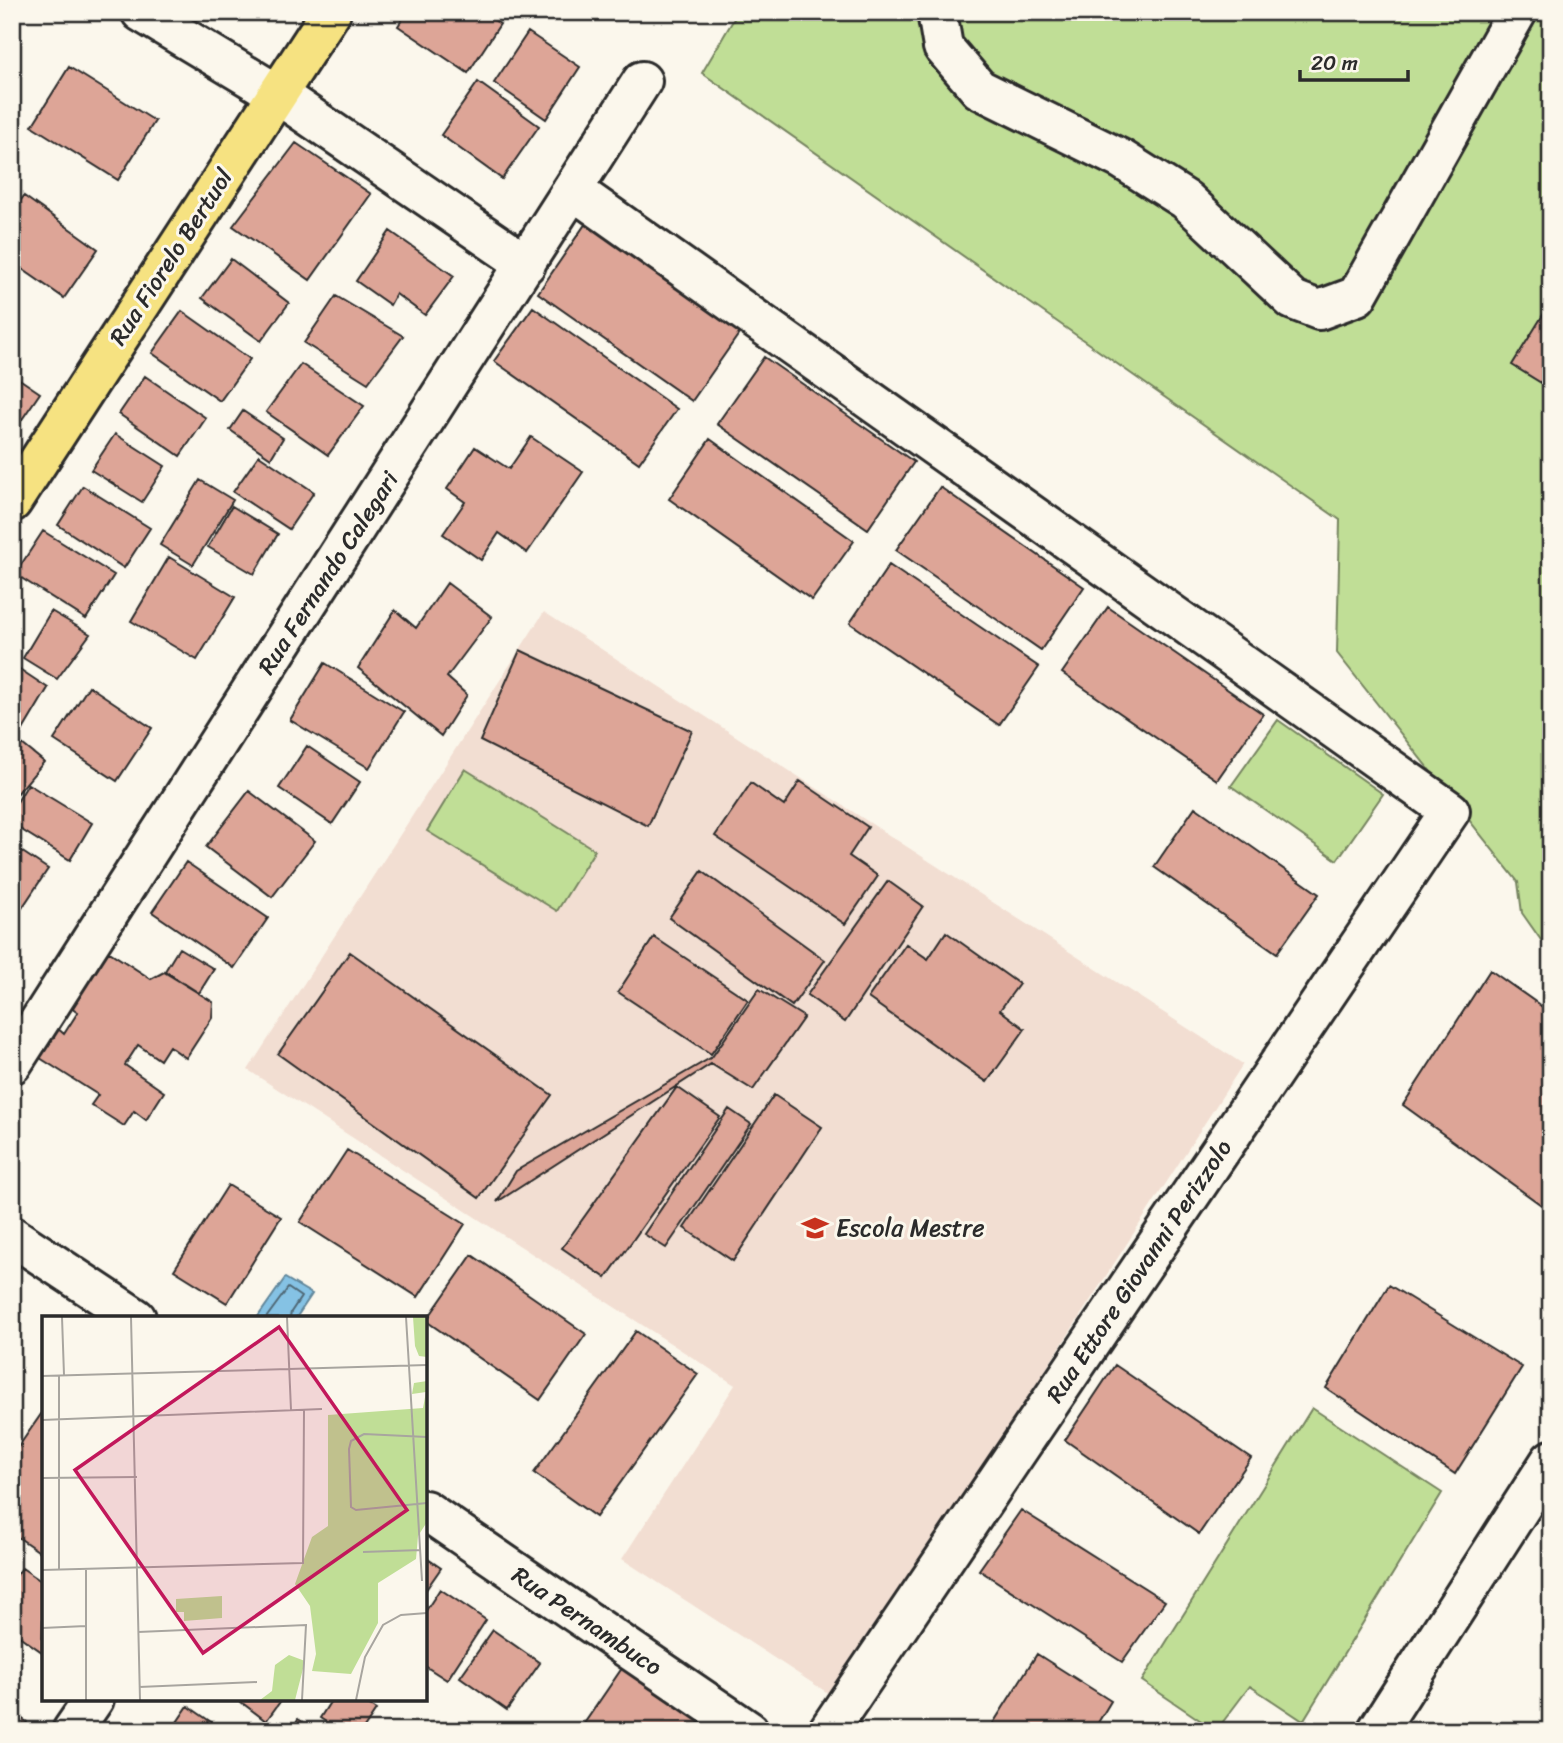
<svg xmlns="http://www.w3.org/2000/svg" width="1563" height="1743" font-family="Sriracha,sans-serif">
<rect width="100%" height="100%" fill="#fbf7ec"/>
<filter id="ink" filterUnits="userSpaceOnUse"><feTurbulence type="fractalNoise" baseFrequency=".0143" numOctaves="2"/><feDisplacementMap in="SourceGraphic" scale="14" xChannelSelector="R" yChannelSelector="G"/><feConvolveMatrix kernelMatrix="1 2 1 2 8 2 1 2 1" color-interpolation-filters="sRGB"/></filter>
<g filter="url(#ink)">
<path fill="#f2ded2" d="M 544,612 L 1243,1064 L 834,1697 L 622,1559 L 735,1385 L 248,1070 Z"/>
<path fill="#c0de96" stroke="#768460" stroke-width="2" d="M 738,12 L 1551,12 L 1551,941 L 1541,940 L 1522,913 L 1518,882 L 1337,653 L 1340,520 L 702,73 Z
M 1278,720 L 1383,794 L 1337,860 L 1231,786 Z
M 465,769 L 595,850 L 557,911 L 427,831 Z
M 1312,1408 L 1442,1493 L 1303,1721 L 1250,1686 L 1216,1731 L 1142,1681 Z"/>
<path fill="#85c2e4" stroke="#61869a" stroke-width="2" d="M 285,1278 L 312,1294 L 296,1318 L 257,1318 Z"/>
<g fill="none" stroke-linecap="round" stroke-linejoin="round">
<path stroke="#4f6775" stroke-width="2" d="M 266,1318 L 288,1288 L 301,1297 L 291,1312 L 290,1318"/>
</g>
<path fill="#dda597" stroke="#2b2b2b" stroke-width="2" d="M 407,12 L 482,12 L 500,24 L 468,73 L 398,26 Z
M 528,32 L 580,67 L 546,119 L 494,83 Z
M 69,67 L 155,121 L 118,180 L 32,126 Z
M 478,82 L 539,126 L 502,179 L 441,135 Z
M 296,143 L 371,194 L 310,280 L 233,226 Z
M 24,196 L 98,249 L 64,298 L 12,262 L 12,212 Z
M 586,223 L 741,331 L 692,401 L 538,293 Z
M 390,231 L 454,276 L 425,315 L 396,294 L 390,305 L 356,281 Z
M 231,259 L 289,303 L 261,341 L 202,298 Z
M 336,296 L 403,336 L 368,383 L 304,343 Z
M 1551,302 L 1551,389 L 1512,365 Z
M 533,307 L 677,409 L 639,463 L 494,361 Z
M 182,311 L 250,359 L 220,401 L 152,353 Z
M 764,357 L 914,462 L 868,529 L 717,424 Z
M 301,364 L 364,406 L 328,455 L 266,412 Z
M 12,374 L 40,393 L 12,434 Z
M 145,376 L 206,418 L 180,456 L 119,414 Z
M 243,411 L 283,438 L 271,458 L 230,430 Z
M 115,434 L 165,466 L 142,502 L 91,470 Z
M 531,437 L 583,472 L 527,553 L 499,533 L 481,560 L 443,534 L 465,502 L 447,489 L 475,447 L 509,469 Z
M 710,439 L 854,541 L 812,600 L 669,499 Z
M 259,455 L 314,492 L 289,529 L 233,492 Z
M 200,480 L 233,500 L 193,565 L 160,545 Z
M 83,486 L 150,528 L 124,568 L 58,525 Z
M 940,487 L 1084,587 L 1041,650 L 896,550 Z
M 232,506 L 278,534 L 254,574 L 208,547 Z
M 43,531 L 114,575 L 86,619 L 15,574 Z
M 169,557 L 235,597 L 197,660 L 131,621 Z
M 889,565 L 1039,667 L 999,725 L 850,623 Z
M 447,583 L 492,617 L 447,677 L 467,695 L 441,736 L 358,668 L 395,610 L 416,628 Z
M 1108,607 L 1263,714 L 1217,780 L 1062,673 Z
M 51,611 L 90,634 L 57,679 L 23,658 Z
M 520,650 L 692,731 L 648,826 L 480,741 Z
M 325,663 L 404,712 L 369,768 L 290,720 Z
M 12,664 L 48,688 L 20,735 L 12,730 Z
M 89,686 L 152,728 L 117,781 L 54,740 Z
M 22,744 L 44,762 L 12,800 L 12,758 Z
M 307,746 L 360,782 L 332,824 L 279,788 Z
M 800,781 L 868,827 L 849,856 L 878,876 L 845,924 L 715,836 L 751,783 L 784,806 Z
M 28,784 L 92,823 L 70,860 L 12,824 L 12,810 Z
M 249,791 L 315,841 L 272,897 L 206,847 Z
M 1195,807 L 1319,894 L 1277,953 L 1154,867 Z
M 12,845 L 48,869 L 18,914 L 12,910 Z
M 186,862 L 268,918 L 234,968 L 152,912 Z
M 702,871 L 825,960 L 792,1006 L 669,918 Z
M 888,881 L 923,906 L 845,1022 L 807,995 Z
M 946,932 L 1019,984 L 1000,1010 L 1025,1029 L 987,1082 L 868,998 L 906,944 L 928,959 Z
M 654,937 L 748,1000 L 711,1054 L 618,992 Z
M 179,948 L 214,969 L 199,993 L 165,971 Z
M 350,952 L 552,1095 L 479,1198 L 278,1054 Z
M 92,953 L 111,953 L 151,979 L 164,972 L 213,1002 L 212,1018 L 186,1058 L 169,1046 L 160,1060 L 138,1045 L 125,1065 L 164,1092 L 146,1120 L 134,1111 L 124,1126 L 91,1105 L 98,1095 L 29,1051 L 48,1020 L 64,1034 L 78,1012 L 61,1000 Z
M 1490,970 L 1551,1013 L 1551,1212 L 1403,1105 Z
M 759,989 L 804,1017 L 753,1090 L 711,1064 L 497,1202 L 516,1171 L 712,1057 Z
M 677,1087 L 720,1117 L 606,1278 L 562,1248 Z
M 774,1095 L 822,1127 L 733,1261 L 684,1228 Z
M 729,1109 L 751,1124 L 666,1248 L 644,1234 Z
M 347,1150 L 465,1224 L 418,1297 L 300,1222 Z
M 228,1185 L 281,1217 L 227,1303 L 174,1270 Z
M 472,1255 L 586,1334 L 540,1400 L 426,1321 Z
M 1389,1285 L 1522,1367 L 1455,1474 L 1326,1388 Z
M 636,1331 L 698,1374 L 596,1517 L 534,1473 Z
M 1115,1365 L 1251,1458 L 1199,1534 L 1065,1440 Z
M 44,1410 L 44,1555 L 12,1533 L 12,1456 Z
M 1021,1510 L 1165,1601 L 1122,1662 L 979,1570 Z
M 425,1557 L 441,1568 L 425,1591 Z
M 22,1568 L 44,1583 L 42,1652 L 12,1631 L 12,1581 Z
M 440,1589 L 486,1620 L 447,1680 L 425,1666 L 425,1612 Z
M 493,1630 L 540,1663 L 507,1710 L 460,1677 Z
M 1037,1654 L 1111,1701 L 1093,1731 L 1001,1731 L 992,1725 Z
M 629,1658 L 719,1731 L 579,1731 Z
M 237,1699 L 282,1699 L 266,1721 Z
M 332,1699 L 359,1699 L 376,1710 L 362,1731 L 340,1731 L 320,1718 Z
M 188,1706 L 224,1731 L 171,1731 Z
M 12,1712 L 27,1722 L 22,1731 L 12,1731 Z
M 298,1719 L 318,1731 L 291,1731 Z"/>
<g fill="none" stroke-linecap="round" stroke-linejoin="round">
<defs>
<path id="minor" d="M 141,12 L 277,94 L 526,264
M 937,12 L 943,47 L 979,89 L 1121,159 L 1186,200 L 1293,300 L 1319,310 L 1357,296 L 1517,12
M 573,190 L 1450,811 L 828,1731
M 12,1064 L 642,81
M 12,1236 L 136,1318
M 425,1510 L 749,1731
M 72,1731 L 94,1699
M 1377,1731 L 1551,1460"/>
<path id="major" d="M 12,502 L 331,12"/>
</defs>
<use href="#minor" stroke="#2b2b2b" stroke-width="44"/>
<use href="#major" stroke="#2b2b2b" stroke-width="44"/>
<use href="#minor" stroke="#fbf7ec" stroke-width="38"/>
<use href="#major" stroke="#f6e281" stroke-width="38"/>
</g>
</g>
<defs>
<symbol id="school-bare" viewBox="-9 -9 18 18"><path d="M0-5L7-2L0 1L-7-2ZM-4 1L0 2.5L4 1V4Q0 6-4 4Z" fill="#c8321e" stroke="#fbf7ec" stroke-width="2.5" paint-order="stroke"/></symbol>
</defs>
<g fill-rule="evenodd">
<use href="#school-bare" x="796" y="1209" width="38" height="38"/>
</g>
<g text-anchor="middle" stroke-width="6" stroke-linejoin="round" paint-order="stroke">
<g font-size="24" fill="#2b2b2b" stroke="#fbf7ec">
<text transform="translate(171 257) rotate(-57)" y="8">Rua Fiorelo Bertuol</text>
<text transform="translate(328 573) rotate(-57)" y="8">Rua Fernando Calegari</text>
<text transform="translate(1139 1271) rotate(-56)" y="8">Rua Ettore Giovanni Perizzolo</text>
<text transform="translate(587 1621) rotate(34)" y="8">Rua Pernambuco</text>
</g>
<g font-size="24" fill="#2b2b2b" stroke="#fbf7ec" text-anchor="start">
<text x="836" y="1236">Escola Mestre</text>
</g>
</g>
<g transform="translate(42 1316)">
<rect width="385" height="385" fill="#fbf7ec"/>
<path d="M 371,1 L 385,1 L 385,41 L 377,40 L 373,30 ZM 385,65 L 385,206 L 376,220 L 374,243 L 336,267 L 336,307 L 309,358 L 270,355 L 274,338 L 268,290 L 253,268 L 270,221 L 286,210 L 286,99 L 381,92 L 384,76 L 370,78 L 372,67 ZM 180,280 L 180,302 L 142,305 L 142,296 L 134,296 L 134,283 ZM 247,339 L 263,345 L 253,384 L 218,384 L 230,375 L 233,349 Z" fill="#c0de96"/>
<path fill="none" stroke="#a8a59f" stroke-width="2" d="M 20,1 L 22,59M 89,1 L 98,384M 245,1 L 249,94M 364,1 L 380,265M 17,59 L 17,253M 0,60 L 385,49M 0,104 L 280,93M 385,121 L 322,118 L 309,125 L 307,133 L 309,191 L 314,194 L 385,187M 0,162 L 95,161M 321,236 L 379,234M 44,252 L 44,384M 0,254 L 261,247 L 262,94M 0,312 L 44,310M 96,316 L 264,309 L 260,384M 97,371 L 215,366M 314,384 L 323,341 L 341,309 L 359,299 L 385,297"/>
<path fill="#c2185b" fill-opacity="0.15" stroke="#c2185b" stroke-width="3.5" d="M 237,11 L 365,194 L 161,337 L 33,154 Z"/>
<rect width="385" height="385" fill="none" stroke="#2b2b2b" stroke-width="3.5"/>
</g>
<rect width="1563" height="1743" fill="none" stroke="#fbf7ec" stroke-width="42"/>
<rect x="21" y="21" width="1521" height="1701" fill="none" stroke="#2b2b2b" stroke-width="2.5" filter="url(#ink)"/>
<path d="M1300 70v10h108v-10" fill="none" stroke="#2b2b2b" stroke-width="3.5"/>
<text x="1311" y="70" font-size="21" fill="#2b2b2b" stroke="#fbf7ec" stroke-width="5" paint-order="stroke">20 m</text>
</svg>
